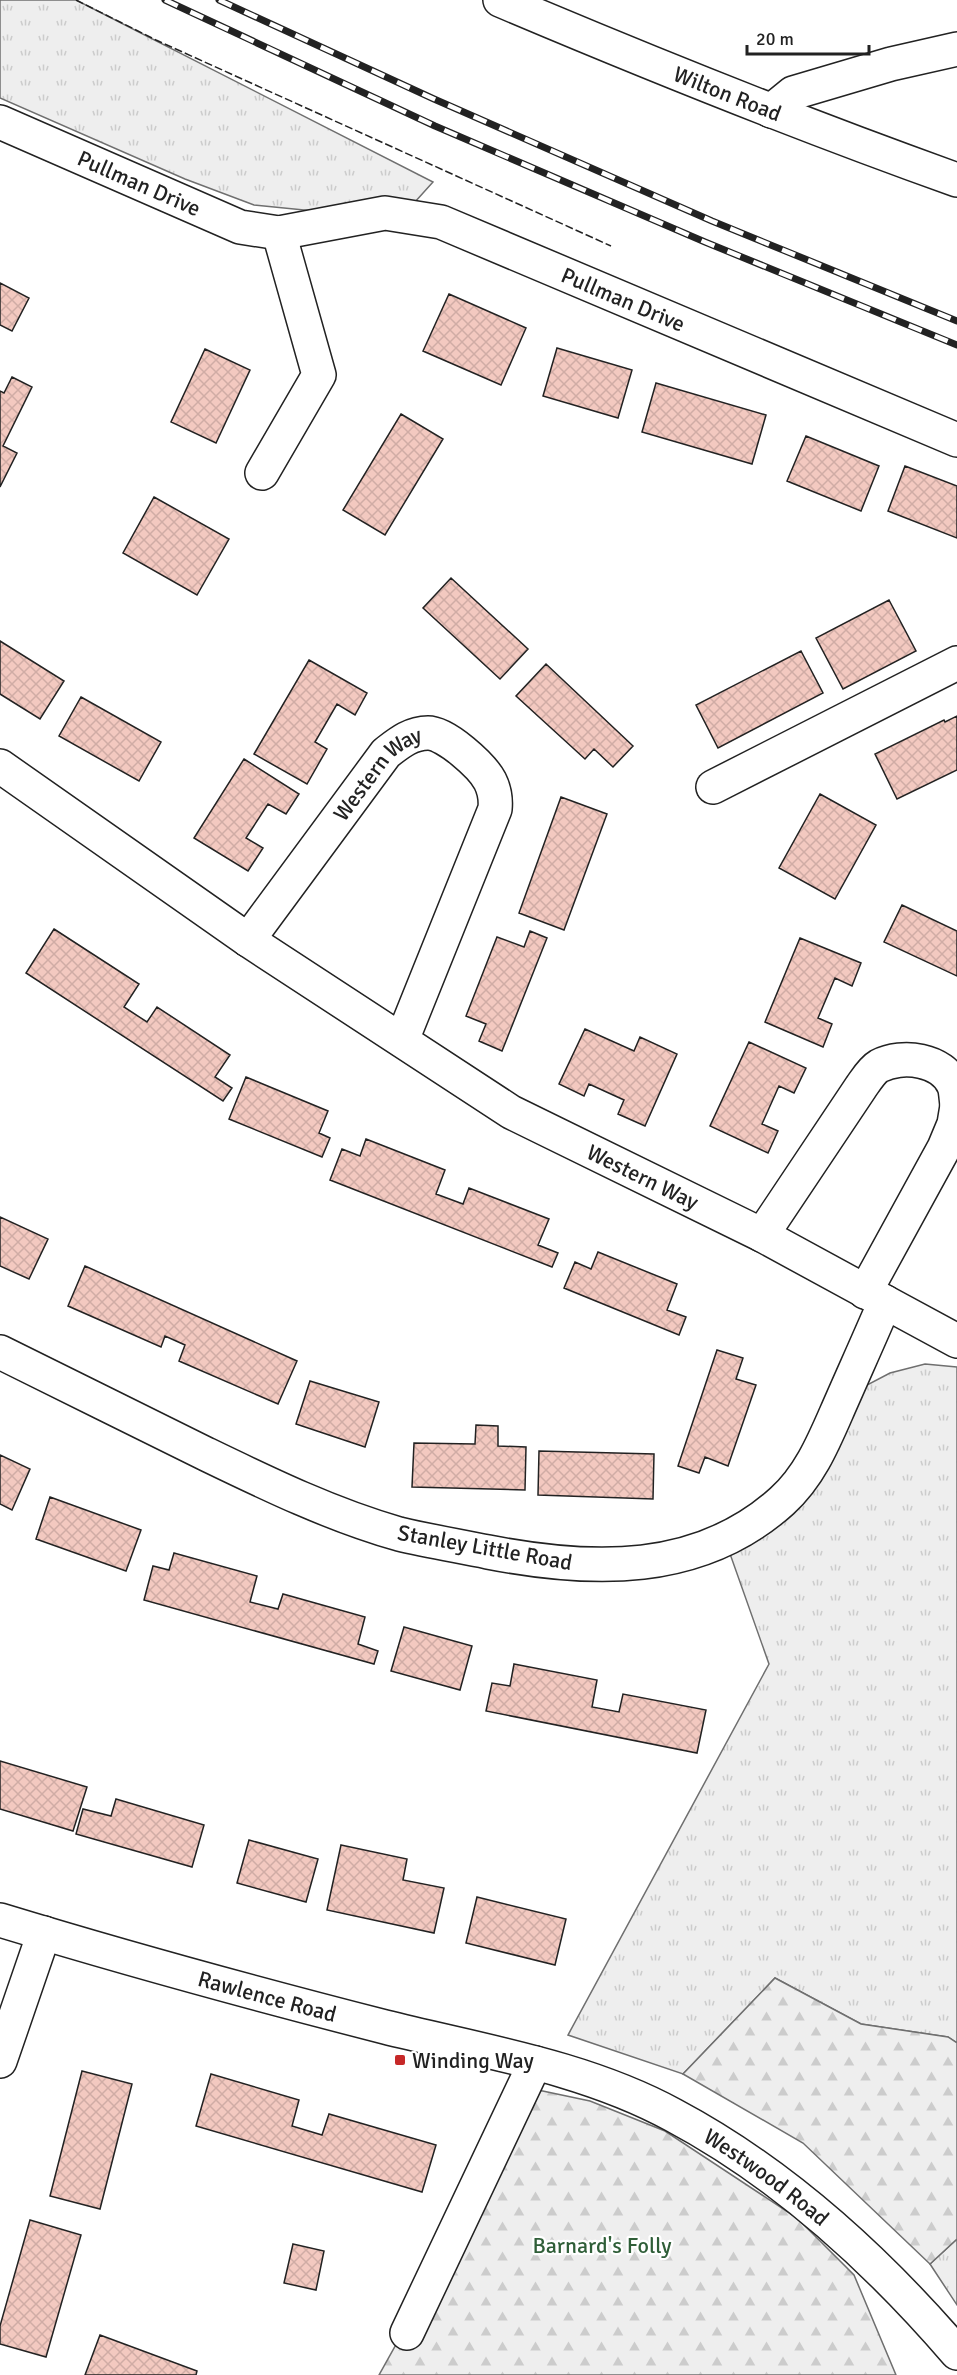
<svg xmlns="http://www.w3.org/2000/svg" width="957" height="2375" font-family="Signika,sans-serif">
<defs>
<pattern id="grass-tufts" width="24" height="20" patternUnits="userSpaceOnUse" patternTransform="scale(1.5)"><rect width="24" height="20" fill="#eee"/><path d="M3 7l-1-3M5 7V3M7 7l1-3M15 17l-1-3M17 17v-4M19 17l1-3" fill="none" stroke="#ccc"/></pattern>
<pattern id="forest-firs" width="22" height="20" patternUnits="userSpaceOnUse" patternTransform="scale(1.5)"><rect width="22" height="20" fill="#eee"/><path d="M5 1l3.5 6h-7zM16 11l3.5 6h-7z" fill="#ccc"/></pattern>
<pattern id="building-cross-hatch" width="8" height="8" patternUnits="userSpaceOnUse" patternTransform="scale(1.5)"><rect width="8" height="8" fill="#f3c9c0"/><path d="M0 0l8 8M0 8l8-8" fill="none" stroke="#d0aca5"/></pattern>
</defs>
<rect width="100%" height="100%" fill="#fff"/>
<path fill="url(#grass-tufts)" stroke="#6f6f6f" stroke-width="1.5" d="M 0,0 L 76,0 L 433,182 L 414,203 L 324,212 L 254,205 L 185,179 L 0,98 Z
M 925,1364 L 957,1367 L 957,2043 L 948,2037 L 861,2024 L 775,1978 L 683,2074 L 568,2035 L 769,1664 L 729,1551 L 844,1427 L 867,1385 L 890,1373 Z
M 957,2239 L 957,2305 L 930,2264 Z"/>
<path fill="url(#forest-firs)" stroke="#6f6f6f" stroke-width="1.5" d="M 775,1978 L 861,2024 L 948,2037 L 957,2043 L 957,2239 L 930,2264 L 803,2143 L 683,2074 Z
M 538,2090 L 590,2101 L 665,2131 L 797,2218 L 854,2275 L 896,2375 L 379,2375 Z"/>
<path fill="url(#building-cross-hatch)" stroke="#222" stroke-width="1.5" d="M 0,283 L 29,298 L 12,331 L 0,325 Z
M 449,294 L 526,328 L 501,385 L 423,351 Z
M 557,348 L 632,370 L 618,418 L 543,396 Z
M 205,349 L 250,370 L 216,443 L 171,422 Z
M 12,377 L 32,387 L 3,446 L 17,453 L 0,487 L 0,391 L 4,393 Z
M 656,383 L 766,415 L 752,464 L 642,432 Z
M 401,414 L 443,439 L 385,535 L 343,510 Z
M 806,436 L 879,466 L 861,511 L 787,481 Z
M 905,466 L 957,486 L 957,538 L 888,511 Z
M 154,497 L 229,539 L 197,595 L 123,553 Z
M 451,578 L 528,649 L 500,679 L 423,608 Z
M 889,600 L 916,651 L 843,689 L 816,638 Z
M 0,641 L 64,681 L 40,719 L 0,694 Z
M 801,651 L 823,693 L 718,748 L 696,705 Z
M 309,660 L 367,693 L 355,715 L 337,704 L 315,742 L 327,749 L 307,784 L 254,754 Z
M 546,664 L 633,746 L 613,767 L 594,749 L 585,759 L 516,696 Z
M 81,697 L 161,742 L 139,781 L 59,736 Z
M 957,716 L 957,770 L 897,799 L 875,754 L 944,720 L 945,722 Z
M 244,759 L 299,794 L 286,814 L 268,804 L 246,838 L 263,848 L 248,871 L 194,838 Z
M 820,794 L 876,825 L 835,899 L 779,868 Z
M 561,797 L 607,814 L 564,930 L 519,913 Z
M 902,905 L 957,931 L 957,976 L 884,942 Z
M 54,929 L 139,984 L 124,1007 L 147,1022 L 157,1007 L 230,1055 L 215,1077 L 232,1088 L 223,1101 L 26,973 Z
M 530,931 L 547,938 L 502,1051 L 479,1041 L 486,1024 L 466,1016 L 497,937 L 524,947 Z
M 800,938 L 861,963 L 852,986 L 835,978 L 818,1018 L 832,1024 L 823,1047 L 765,1022 Z
M 585,1029 L 634,1051 L 640,1037 L 677,1054 L 645,1126 L 618,1114 L 624,1100 L 589,1084 L 584,1096 L 559,1084 Z
M 749,1042 L 806,1068 L 794,1093 L 779,1086 L 762,1124 L 778,1131 L 768,1153 L 710,1126 Z
M 246,1077 L 328,1111 L 319,1133 L 330,1138 L 322,1157 L 229,1119 Z
M 366,1139 L 445,1170 L 436,1194 L 463,1204 L 469,1188 L 549,1219 L 538,1245 L 558,1253 L 552,1267 L 330,1180 L 342,1149 L 360,1156 Z
M 0,1217 L 48,1239 L 29,1279 L 0,1266 Z
M 598,1252 L 677,1284 L 667,1310 L 686,1317 L 679,1335 L 564,1288 L 575,1262 L 591,1269 Z
M 85,1266 L 297,1361 L 278,1404 L 179,1361 L 185,1345 L 165,1336 L 161,1347 L 68,1306 Z
M 717,1350 L 743,1358 L 736,1379 L 756,1385 L 728,1466 L 705,1457 L 699,1473 L 678,1466 Z
M 310,1381 L 379,1402 L 365,1447 L 296,1424 Z
M 476,1425 L 498,1426 L 498,1446 L 526,1447 L 525,1490 L 412,1487 L 414,1443 L 475,1444 Z
M 539,1451 L 654,1454 L 653,1499 L 538,1495 Z
M 0,1455 L 30,1469 L 12,1510 L 0,1504 Z
M 50,1497 L 141,1530 L 126,1571 L 36,1539 Z
M 174,1553 L 257,1576 L 250,1602 L 278,1609 L 283,1594 L 365,1617 L 358,1644 L 378,1651 L 374,1664 L 144,1600 L 153,1566 L 169,1570 Z
M 404,1627 L 472,1646 L 460,1690 L 391,1671 Z
M 514,1664 L 597,1680 L 592,1707 L 619,1712 L 623,1694 L 706,1710 L 697,1753 L 486,1711 L 492,1683 L 510,1686 Z
M 0,1761 L 87,1787 L 73,1831 L 0,1809 Z
M 116,1799 L 204,1825 L 192,1867 L 76,1834 L 83,1809 L 111,1816 Z
M 249,1840 L 318,1859 L 306,1902 L 237,1883 Z
M 341,1845 L 407,1859 L 403,1880 L 444,1888 L 434,1933 L 327,1910 Z
M 477,1897 L 566,1919 L 555,1965 L 466,1943 Z
M 82,2071 L 132,2084 L 100,2209 L 50,2196 Z
M 211,2074 L 299,2100 L 292,2126 L 322,2135 L 329,2114 L 436,2145 L 422,2192 L 196,2126 Z
M 30,2220 L 81,2235 L 46,2357 L 0,2344 L 0,2326 Z
M 293,2244 L 324,2251 L 316,2290 L 284,2283 Z
M 100,2335 L 197,2371 L 196,2375 L 85,2375 Z"/>
<g fill="none" stroke-linecap="round" stroke-linejoin="round">
<defs>
<g id="minor">
<path d="M 771,111 L 793,93 L 891,64 L 957,49"/>
<path id="s1" d="M 0,122 L 240,227 L 279,233 L 385,213 L 441,222 L 957,440"/>
<path d="M 262,473 L 319,375 L 279,233"/>
<path id="s2" d="M 0,766 L 248,940 L 511,1112 L 762,1235 L 885,1302 C 871,1335 856,1368 842,1400 C 826,1436 812,1474 782,1501 C 699,1576 591,1572 488,1552 C 459,1546 428,1541 399,1534 C 332,1515 268,1484 206,1454 C 137,1420 69,1386 0,1352"/>
<path d="M 713,787 L 957,663"/>
<path id="s3" d="M 248,940 L 386,753 C 399,743 411,733 428,733 C 446,733 482,766 490,781 C 495,791 496,799 495,809 L 402,1040"/>
<path d="M 762,1235 L 861,1087 C 866,1080 872,1070 879,1066 C 902,1054 943,1059 954,1086 C 956,1091 956,1099 957,1105"/>
<path d="M 865,1292 L 944,1148 L 954,1124 L 957,1106"/>
<path d="M 885,1302 L 957,1341"/>
<path id="s4" d="M 0,1920 C 128,1959 256,1994 385,2027 C 481,2051 585,2067 673,2115 C 782,2173 877,2260 957,2353"/>
<path d="M 0,2061 L 44,1933"/>
<path d="M 407,2333 L 535,2063"/>
</g>
<g id="highway">
<path id="s5" d="M 500,0 C 651,64 803,125 957,180"/>
</g>
</defs>
<use href="#minor" stroke="#222" stroke-width="36"/>
<use href="#highway" stroke="#222" stroke-width="36"/>
<use href="#minor" stroke="#fff" stroke-width="33"/>
<use href="#highway" stroke="#fff" stroke-width="33"/>
<defs>
<path id="rail" d="M 165,0 L 435,126 L 705,242 L 957,345
M 219,0 L 434,99 L 712,221 L 957,321"/>
</defs>
<use href="#rail" stroke="#222" stroke-width="7"/>
<use href="#rail" stroke="#fff" stroke-width="4.5" stroke-dasharray="14" stroke-linecap="butt"/>
<path stroke="#222" stroke-width="1.5" stroke-dasharray="8 3" stroke-linecap="butt" d="M 76,0 L 156,40 L 611,246"/>
</g>
<rect fill="#c62828" stroke="#fff" stroke-width="2" x="394" y="2054" width="12" height="12" rx="3"/>
<g text-anchor="middle" stroke-width="4.5" stroke-linejoin="round" paint-order="stroke">
<g font-size="22" fill="#222" stroke="#fff">
<text dy="8" stroke="none"><textPath href="#s5" startOffset="246">Wilton Road</textPath></text>
<text dy="8" stroke="none"><textPath href="#s1" startOffset="152">Pullman Drive</textPath></text>
<text dy="8" stroke="none"><textPath href="#s1" startOffset="664">Pullman Drive</textPath></text>
<text dy="8" stroke="none"><textPath href="#s3" startOffset="212">Western Way</textPath></text>
<text dy="8" stroke="none"><textPath href="#s2" startOffset="764">Western Way</textPath></text>
<text transform="translate(485 1547) rotate(10)" y="8">Stanley Little Road</text>
<text dy="8" stroke="none"><textPath href="#s4" startOffset="278">Rawlence Road</textPath></text>
<text dy="8" stroke="none"><textPath href="#s4" startOffset="814">Westwood Road</textPath></text>
</g>
<g font-size="22" fill="#222" stroke="#fff" text-anchor="start">
<text x="412" y="2068">Winding Way</text>
</g>
<g font-size="22" fill="#2f5e38" stroke="#fff">
<text x="602" y="2253">Barnard's Folly</text>
</g>
</g>
<path d="M747 45v9h122v-9" fill="none" stroke="#222222" stroke-width="3"/>
<text x="756" y="45" font-size="18" fill="#222222" stroke="#ffffff" stroke-width="4.5" paint-order="stroke">20 m</text>
</svg>
